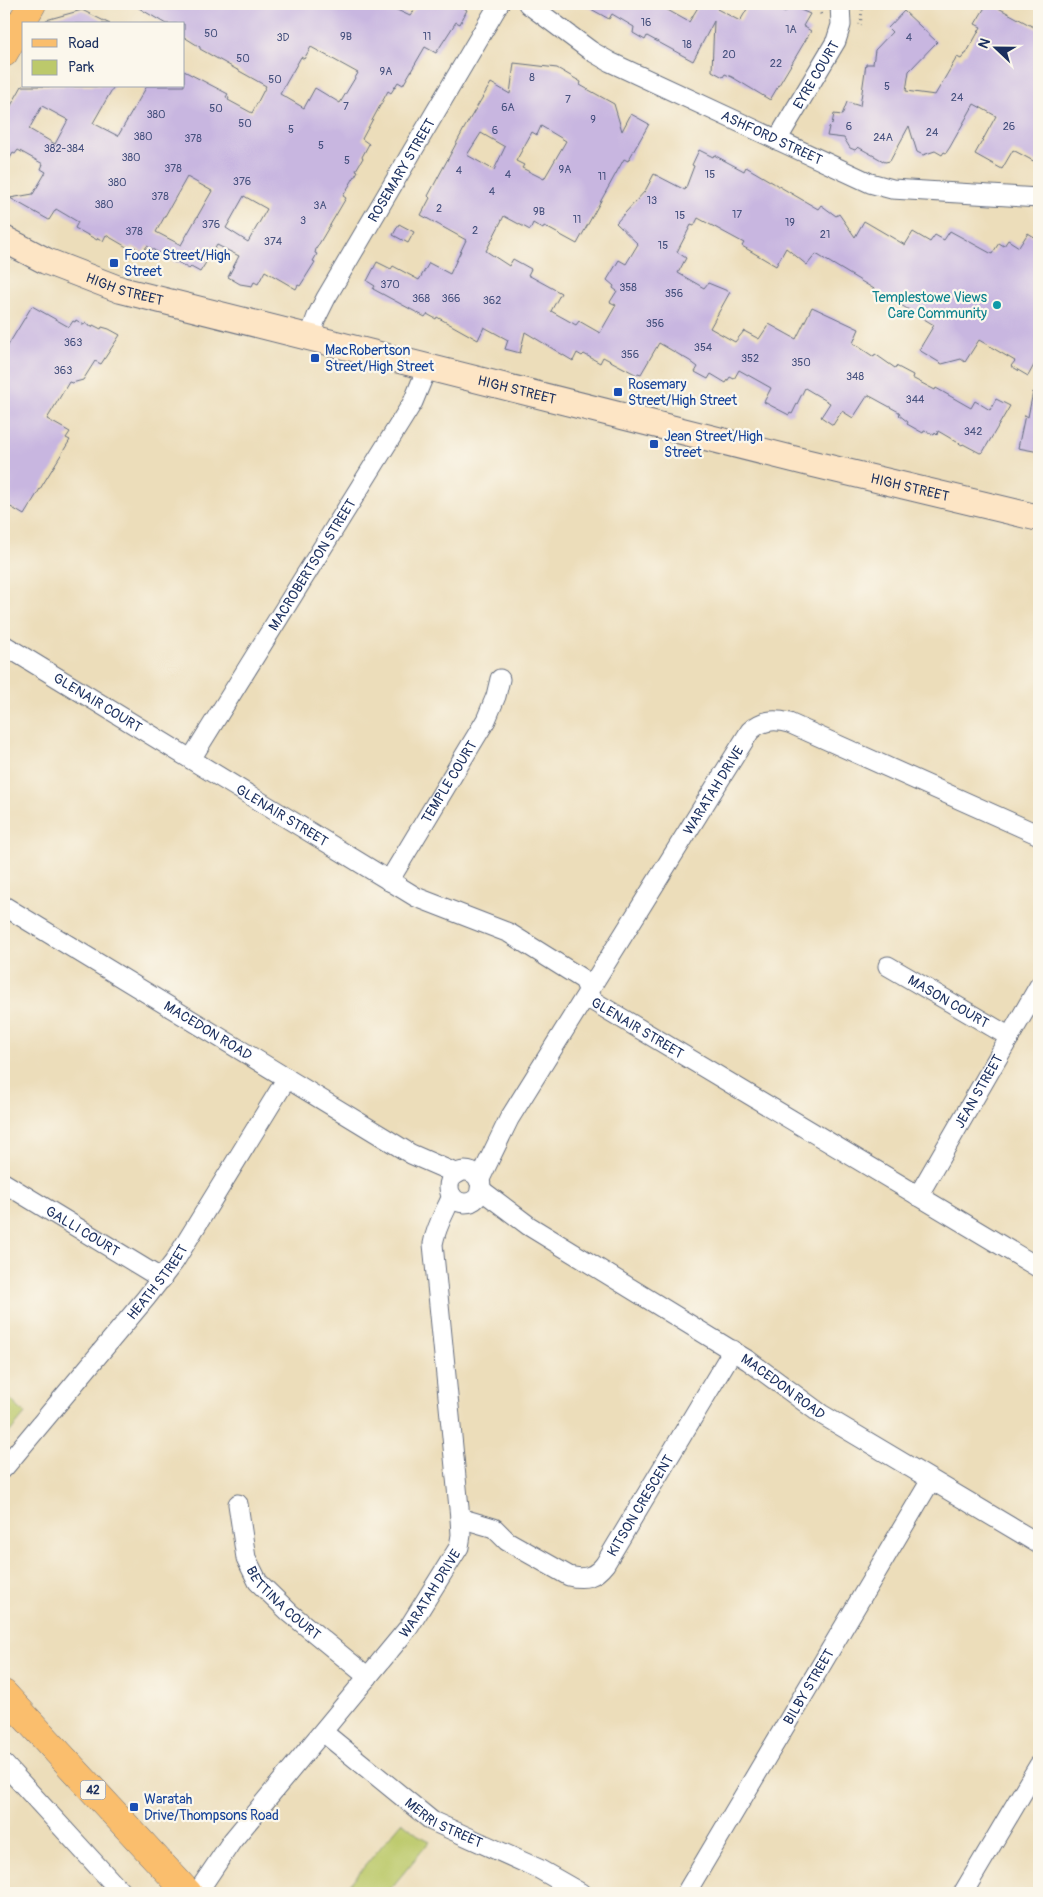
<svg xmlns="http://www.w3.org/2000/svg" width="1043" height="1897" font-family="Pangolin,sans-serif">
<rect width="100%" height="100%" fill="#fbf7ec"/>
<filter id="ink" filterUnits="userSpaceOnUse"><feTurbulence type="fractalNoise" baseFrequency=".02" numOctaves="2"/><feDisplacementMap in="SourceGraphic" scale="10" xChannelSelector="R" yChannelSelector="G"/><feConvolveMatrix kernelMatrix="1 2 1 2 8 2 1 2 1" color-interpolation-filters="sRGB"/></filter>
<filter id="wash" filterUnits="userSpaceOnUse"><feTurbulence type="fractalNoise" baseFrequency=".0096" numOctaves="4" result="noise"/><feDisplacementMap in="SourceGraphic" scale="20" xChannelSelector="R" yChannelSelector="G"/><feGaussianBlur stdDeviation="1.12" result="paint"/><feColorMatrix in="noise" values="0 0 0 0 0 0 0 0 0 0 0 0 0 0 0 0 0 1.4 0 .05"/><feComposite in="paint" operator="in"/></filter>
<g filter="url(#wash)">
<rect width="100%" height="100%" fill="#ecddba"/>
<path fill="#bcc96b" stroke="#6c7c64" d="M 4,1393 L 25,1414 L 4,1439 Z
M 402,1822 L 418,1835 L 430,1841 L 387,1893 L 342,1893 Z"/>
<g id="blocks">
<path fill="#c8b6e0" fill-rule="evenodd" d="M 132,4 L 384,4 L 410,16 L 419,4 L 466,4 L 464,8 L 467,10 L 460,24 L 456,22 L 436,53 L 425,47 L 403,85 L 398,82 L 391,93 L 388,91 L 362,139 L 369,144 L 362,157 L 363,158 L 356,170 L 358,171 L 343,196 L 346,198 L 316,249 L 315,253 L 317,254 L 313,261 L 315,262 L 300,286 L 298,285 L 296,289 L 265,271 L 258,284 L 254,282 L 252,286 L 240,284 L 228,277 L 239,256 L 217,245 L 200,272 L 191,267 L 189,269 L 176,261 L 176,263 L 147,246 L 143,252 L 132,246 L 130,249 L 106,235 L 103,241 L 98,238 L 97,240 L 75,228 L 78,222 L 56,209 L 49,220 L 10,198 L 33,194 L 46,172 L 41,169 L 43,164 L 18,150 L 15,154 L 13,153 L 4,169 L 4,118 L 22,86 L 114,86 L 93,123 L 118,136 L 147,86 L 184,86 L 184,71 L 228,94 L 226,97 L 229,98 L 228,100 L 252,113 L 266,86 L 200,49 L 200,47 L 184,37 L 184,24 L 166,24 ZM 311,47 L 358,73 L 340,103 L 315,88 L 304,108 L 280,94 L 301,57 L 304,59 ZM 42,106 L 68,120 L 55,144 L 29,129 ZM 187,177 L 212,191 L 181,245 L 156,232 ZM 244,196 L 267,209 L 248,242 L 226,228 Z
M 582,4 L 667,4 L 664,8 L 689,22 L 700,4 L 720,4 L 717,9 L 740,21 L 750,4 L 769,4 L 785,13 L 789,5 L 810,14 L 803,26 L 811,31 L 770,100 L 732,77 L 725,74 L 723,77 L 712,71 L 714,21 L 693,61 L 647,36 L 645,40 L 633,33 L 634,27 L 612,14 L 609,19 Z
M 987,4 L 991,4 L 1039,30 L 1039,164 L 1013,150 L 1002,169 L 975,154 L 996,116 L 974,104 L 950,147 L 946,153 L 944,152 L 942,155 L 935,151 L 923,155 L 917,152 L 909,126 L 890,161 L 885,162 L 858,147 L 855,150 L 850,148 L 844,138 L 827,136 L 829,127 L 832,124 L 834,114 L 842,115 L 847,102 L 860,106 L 866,64 L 873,64 L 875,50 L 892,32 L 888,28 L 904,11 L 937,42 L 909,71 L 906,91 L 935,95 L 957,57 L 961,59 L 965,54 L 966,54 L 981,27 L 975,24 Z
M 82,10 L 110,24 L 47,24 L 46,20 Z
M 514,63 L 557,68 L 581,82 L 580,85 L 614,104 L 622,131 L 631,114 L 649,124 L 628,161 L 624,159 L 577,244 L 544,226 L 543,229 L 533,223 L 530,230 L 504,216 L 486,251 L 509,266 L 513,259 L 531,269 L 528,275 L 561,293 L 551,311 L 576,325 L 579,321 L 600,333 L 616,305 L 610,302 L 617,291 L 613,288 L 614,286 L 607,280 L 619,260 L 626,264 L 638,244 L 616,223 L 645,191 L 654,174 L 685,190 L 694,166 L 692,165 L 699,150 L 713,157 L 714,155 L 744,171 L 746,167 L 818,209 L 821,205 L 836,216 L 839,214 L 855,237 L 864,221 L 905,245 L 913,232 L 930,242 L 935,235 L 944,240 L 950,231 L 992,254 L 999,243 L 1004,246 L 1008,240 L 1019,247 L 1028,233 L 1039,240 L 1039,356 L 1028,376 L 1011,366 L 1015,361 L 979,340 L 965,362 L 961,359 L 942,364 L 919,350 L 934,325 L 816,254 L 807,265 L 786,248 L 776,266 L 742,246 L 744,243 L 698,218 L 694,226 L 691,225 L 677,252 L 686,258 L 678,273 L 704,288 L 708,283 L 730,292 L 710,328 L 735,342 L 744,331 L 759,339 L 769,324 L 796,339 L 812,307 L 859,329 L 853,343 L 874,357 L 875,354 L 895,368 L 896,366 L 913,375 L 912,378 L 935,390 L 936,388 L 971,408 L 975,401 L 990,410 L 996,399 L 1010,406 L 983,452 L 980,453 L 963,444 L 962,445 L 938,431 L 937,435 L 935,433 L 934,435 L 928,432 L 924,431 L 923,433 L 907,424 L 908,422 L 899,415 L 900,414 L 899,412 L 868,395 L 853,418 L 842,411 L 833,425 L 821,417 L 830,403 L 805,388 L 792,414 L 790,413 L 789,415 L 764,402 L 771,388 L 739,370 L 734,379 L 730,377 L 726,383 L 711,374 L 708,379 L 695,372 L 698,367 L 690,361 L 659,343 L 641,374 L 638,373 L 637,375 L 603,357 L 600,363 L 584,354 L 582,356 L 577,353 L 573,361 L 525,332 L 520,353 L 505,349 L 508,340 L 484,327 L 478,340 L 437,317 L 436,319 L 427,314 L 425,317 L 373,289 L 375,286 L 367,281 L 377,262 L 391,269 L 393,266 L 419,280 L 429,263 L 450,274 L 466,240 L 421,215 L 430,198 L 428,196 L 465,127 L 491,83 L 510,94 ZM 541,126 L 566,141 L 544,179 L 522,168 L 524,165 L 516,161 L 532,132 L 537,135 ZM 481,133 L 505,147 L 494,170 L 467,155 Z
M 399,224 L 414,232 L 408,243 L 393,235 Z
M 32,306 L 69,327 L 73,321 L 75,322 L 76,320 L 84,325 L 85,323 L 92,327 L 93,325 L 101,329 L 102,327 L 109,329 L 120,335 L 101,364 L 95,361 L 83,380 L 72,383 L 69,382 L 47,419 L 70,432 L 66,438 L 70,440 L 24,515 L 4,503 L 4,352 Z
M 1033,392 L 1039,392 L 1039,452 L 1018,448 L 1025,415 L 1028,417 Z"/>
</g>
</g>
<g filter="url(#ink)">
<use href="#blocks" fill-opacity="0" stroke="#646c7e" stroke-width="1"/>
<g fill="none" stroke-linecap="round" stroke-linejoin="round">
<defs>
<g id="minor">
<path id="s1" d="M 528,4 L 591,51 L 610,62 L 870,183 L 892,189 L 1039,198"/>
<path id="s2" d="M 777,140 L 836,41 L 841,25 L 840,4"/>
<path id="s3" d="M 309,338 L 317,316 L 326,298 L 499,4"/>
<path id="s4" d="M 4,645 L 416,897 L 509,933 L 584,980 L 593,1001 L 1039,1268"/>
<path id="s5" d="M 191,759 L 413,402 L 427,368"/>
<path id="s6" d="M 389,881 L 486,720 L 496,696 L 500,679"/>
<path id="s7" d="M 4,906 L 411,1154 L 457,1174"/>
<path id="s8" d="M 888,966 L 1010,1037"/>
<circle cx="465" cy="1187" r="16"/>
<path id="s9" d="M 479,1181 L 509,1119 L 750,731 C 762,720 774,719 789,723 L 1039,835"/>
<path id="s10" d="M 4,1183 L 162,1279"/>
<path id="s11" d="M 480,1189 L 529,1226 L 749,1361 L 821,1414 L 1039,1544"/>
<path id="s12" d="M 918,1196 L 1039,986"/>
<path id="s13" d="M 4,1468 L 146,1298 L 174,1262 L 287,1078"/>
<path id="s14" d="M 238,1504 L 246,1558 L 258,1582 L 290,1613 L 368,1677"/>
<path id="s15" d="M 460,1518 L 494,1528 L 507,1541 L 569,1576 C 585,1580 595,1577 605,1564 L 733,1350"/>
<path id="s16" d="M 323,1732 L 432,1821 L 539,1869 L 581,1893"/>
<path d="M 4,1764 L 122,1893"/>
<path id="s17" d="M 197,1893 L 232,1841 L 409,1627 L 459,1547 L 461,1535 L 460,1518 L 433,1244 C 436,1226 445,1212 452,1196"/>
<path id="s18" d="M 686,1893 L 931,1480"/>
<path d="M 963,1893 L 1039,1765"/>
</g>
<g id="secondary">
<path id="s19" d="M 4,239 L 46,261 L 121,290 L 805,462 L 1039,518"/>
</g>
<path id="primary" d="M 4,53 L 32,4
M 4,1694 L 188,1893"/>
</defs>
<use href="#minor" stroke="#646c7e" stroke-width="21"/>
<use href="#secondary" stroke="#646c7e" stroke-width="28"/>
<use href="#primary" stroke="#646c7e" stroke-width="29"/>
<path stroke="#646c7e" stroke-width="3" stroke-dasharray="1 4" stroke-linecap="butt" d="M 817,4 L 822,17
M 860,25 L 863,4"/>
<use href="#minor" stroke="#fff" stroke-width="19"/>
<use href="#secondary" stroke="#fde5c5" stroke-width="26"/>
<use href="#primary" stroke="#fabe6d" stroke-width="28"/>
</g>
</g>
<g fill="#1a4fb4" stroke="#fbf7ec" stroke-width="2">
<rect x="109" y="258" width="10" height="10" rx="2.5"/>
<rect x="310" y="353" width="10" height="10" rx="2.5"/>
<rect x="613" y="387" width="10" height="10" rx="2.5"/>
<rect x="649" y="439" width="10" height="10" rx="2.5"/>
<rect x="129" y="1802" width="10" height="10" rx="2.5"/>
</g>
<circle fill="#0f9aa8" stroke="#fbf7ec" stroke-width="2" cx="997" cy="305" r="5"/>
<g text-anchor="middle" stroke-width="4.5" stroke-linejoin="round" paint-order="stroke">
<g font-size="11" fill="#46517e">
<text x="646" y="26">16</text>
<text x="791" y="33">1A</text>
<text x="211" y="37">50</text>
<text x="346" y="40">9B</text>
<text x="427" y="40">11</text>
<text x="283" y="41">3D</text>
<text x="909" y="41">4</text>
<text x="687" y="48">18</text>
<text x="729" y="58">20</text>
<text x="243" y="62">50</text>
<text x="776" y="67">22</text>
<text x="386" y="75">9A</text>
<text x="532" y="81">8</text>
<text x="275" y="83">50</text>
<text x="887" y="90">5</text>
<text x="957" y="101">24</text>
<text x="568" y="103">7</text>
<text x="346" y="110">7</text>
<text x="508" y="111">6A</text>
<text x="216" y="112">50</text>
<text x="156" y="118">380</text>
<text x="593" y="123">9</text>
<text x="245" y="127">50</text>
<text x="849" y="130">6</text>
<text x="1009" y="130">26</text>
<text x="291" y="133">5</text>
<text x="495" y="134">6</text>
<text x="932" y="136">24</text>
<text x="143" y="140">380</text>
<text x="883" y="141">24A</text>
<text x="193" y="142">378</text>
<text x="321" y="149">5</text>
<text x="64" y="152">382-384</text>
<text x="131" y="161">380</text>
<text x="347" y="164">5</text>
<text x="173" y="172">378</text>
<text x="565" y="173">9A</text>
<text x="459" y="174">4</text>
<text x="508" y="178">4</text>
<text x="710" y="178">15</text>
<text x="602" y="180">11</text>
<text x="242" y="185">376</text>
<text x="117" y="186">380</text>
<text x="492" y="195">4</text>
<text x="160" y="200">378</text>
<text x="652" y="204">13</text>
<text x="104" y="208">380</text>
<text x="320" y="209">3A</text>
<text x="439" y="212">2</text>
<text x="539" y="215">9B</text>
<text x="737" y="218">17</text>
<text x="680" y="219">15</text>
<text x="577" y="223">11</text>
<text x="303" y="224">3</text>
<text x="790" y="226">19</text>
<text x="211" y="228">376</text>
<text x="475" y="234">2</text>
<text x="134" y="235">378</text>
<text x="825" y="238">21</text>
<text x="273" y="245">374</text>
<text x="663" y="249">15</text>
<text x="390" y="288">370</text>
<text x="628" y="291">358</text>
<text x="674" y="297">356</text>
<text x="421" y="302">368</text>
<text x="451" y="302">366</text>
<text x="492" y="304">362</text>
<text x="655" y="327">356</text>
<text x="73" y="346">363</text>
<text x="703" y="351">354</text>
<text x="630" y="358">356</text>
<text x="750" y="362">352</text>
<text x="801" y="366">350</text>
<text x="63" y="374">363</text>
<text x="855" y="380">348</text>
<text x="915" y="403">344</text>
<text x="973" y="435">342</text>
</g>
<rect fill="#fbf7ec" stroke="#5e6b89" stroke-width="1" x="80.5" y="1780.5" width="25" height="19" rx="4"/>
<g font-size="12" font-weight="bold" fill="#1b2f5e">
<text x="93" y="1794">42</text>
</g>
<g font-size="14" fill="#1b2f5e" stroke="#fbf7ec">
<text dy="5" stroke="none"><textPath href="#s2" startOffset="76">EYRE COURT</textPath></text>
<text dy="5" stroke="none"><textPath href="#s1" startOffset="279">ASHFORD STREET</textPath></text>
<text dy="5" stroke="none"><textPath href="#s3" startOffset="192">ROSEMARY STREET</textPath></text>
<text dy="5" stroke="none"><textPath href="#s19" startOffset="131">HIGH STREET</textPath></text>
<text dy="5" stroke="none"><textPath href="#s19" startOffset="536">HIGH STREET</textPath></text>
<text dy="5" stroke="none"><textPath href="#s19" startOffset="941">HIGH STREET</textPath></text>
<text dy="5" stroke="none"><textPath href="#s5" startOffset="229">MACROBERTSON STREET</textPath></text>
<text dy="5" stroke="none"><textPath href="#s4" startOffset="110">GLENAIR COURT</textPath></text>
<text dy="5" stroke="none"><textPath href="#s6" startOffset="116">TEMPLE COURT</textPath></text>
<text dy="5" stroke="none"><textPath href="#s9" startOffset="456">WARATAH DRIVE</textPath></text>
<text dy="5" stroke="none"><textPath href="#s4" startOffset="326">GLENAIR STREET</textPath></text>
<text dy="5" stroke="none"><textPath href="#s8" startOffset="70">MASON COURT</textPath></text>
<text dy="5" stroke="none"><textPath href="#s4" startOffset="746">GLENAIR STREET</textPath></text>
<text dy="5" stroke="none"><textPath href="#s7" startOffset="239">MACEDON ROAD</textPath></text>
<text dy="5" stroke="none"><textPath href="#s12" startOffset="121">JEAN STREET</textPath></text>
<text dy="5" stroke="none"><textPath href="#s10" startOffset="92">GALLI COURT</textPath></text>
<text dy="5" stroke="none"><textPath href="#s13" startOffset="241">HEATH STREET</textPath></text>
<text dy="5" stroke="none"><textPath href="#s11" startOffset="362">MACEDON ROAD</textPath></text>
<text dy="5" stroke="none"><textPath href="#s15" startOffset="234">KITSON CRESCENT</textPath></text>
<text dy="5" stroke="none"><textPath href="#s17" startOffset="380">WARATAH DRIVE</textPath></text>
<text dy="5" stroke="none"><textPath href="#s14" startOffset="114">BETTINA COURT</textPath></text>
<text dy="5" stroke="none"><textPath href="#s18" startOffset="240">BILBY STREET</textPath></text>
<text dy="5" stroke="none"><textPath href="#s16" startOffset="152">MERRI STREET</textPath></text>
</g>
<g font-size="14" fill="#164399" stroke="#fbf7ec" text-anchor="start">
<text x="124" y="260">Foote Street/High<tspan x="124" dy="16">Street</tspan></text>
<text x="325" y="355">MacRobertson<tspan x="325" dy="16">Street/High Street</tspan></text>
<text x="628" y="389">Rosemary<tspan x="628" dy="16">Street/High Street</tspan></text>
<text x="664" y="441">Jean Street/High<tspan x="664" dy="16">Street</tspan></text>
<text x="144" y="1804">Waratah<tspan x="144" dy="16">Drive/Thompsons Road</tspan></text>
</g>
<g font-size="14" fill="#0d838f" stroke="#fbf7ec" text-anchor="end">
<text x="987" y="302">Templestowe Views<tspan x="987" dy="16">Care Community</tspan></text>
</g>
</g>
<rect width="1043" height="1897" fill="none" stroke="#fbf7ec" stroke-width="20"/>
<rect x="22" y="22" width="162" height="65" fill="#fbf7ec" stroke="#a1a7b3"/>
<rect x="32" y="39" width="25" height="8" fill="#fabe6d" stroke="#a1a7b3"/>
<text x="68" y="48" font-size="15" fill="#1b2f5e">Road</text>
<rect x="32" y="60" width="25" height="15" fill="#bcc96b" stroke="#a1a7b3"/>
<text x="68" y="72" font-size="15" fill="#1b2f5e">Park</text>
<g transform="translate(996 48) rotate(292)" stroke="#fbf7ec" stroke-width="4" paint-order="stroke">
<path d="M0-4L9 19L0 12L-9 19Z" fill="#1b2f5e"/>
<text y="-8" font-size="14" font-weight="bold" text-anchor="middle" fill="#1b2f5e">N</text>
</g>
</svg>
